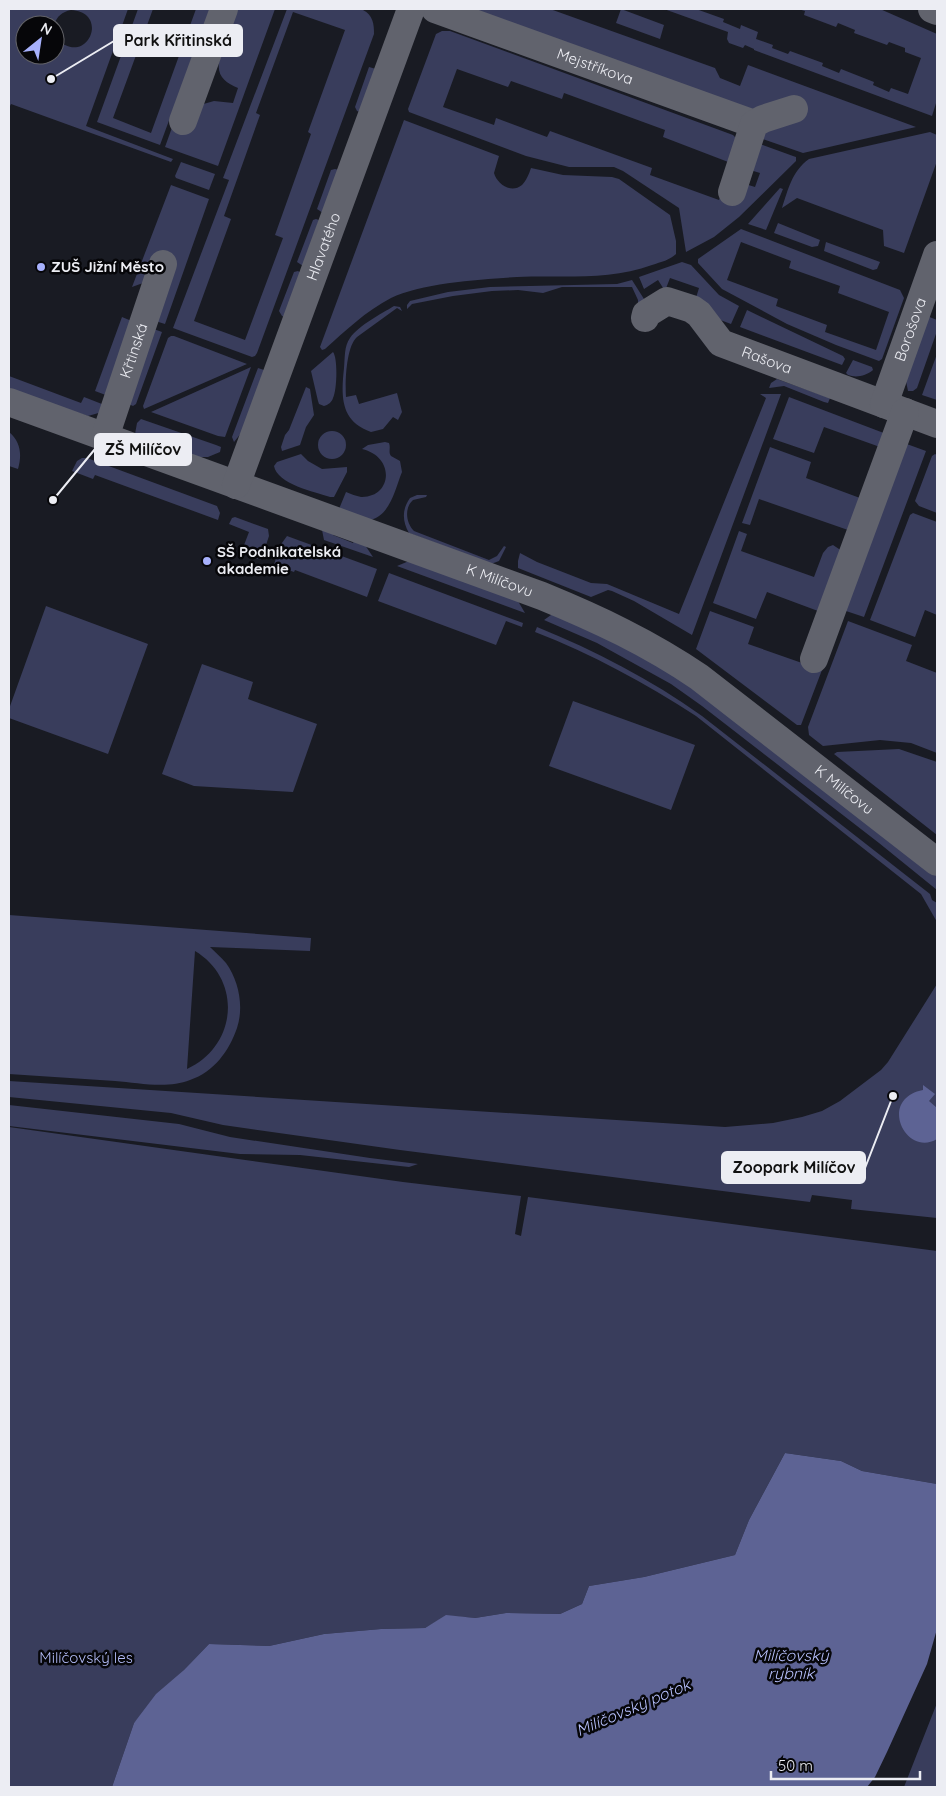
<svg xmlns="http://www.w3.org/2000/svg" width="946" height="1796" font-family="Quicksand,sans-serif">
<rect width="100%" height="100%" fill="#191b23"/>
<path fill="#393d5c" fill-rule="evenodd" d="M 9,9 L 128,9 L 86,126 L 173,159 L 171,162 L 11,104 L 9,108 ZM 71,10 C 107,12 91,58 65,45 C 60,43 57,39 55,34 L 55,55 L 25,55 L 25,25 L 54,25 C 57,16 62,12 71,10 Z
M 138,9 L 153,9 L 113,118 L 151,133 L 196,9 L 210,9 L 160,145 L 97,122 Z
M 237,9 L 275,9 L 218,166 L 165,147 L 174,122 L 200,105 L 214,101 L 233,103 L 238,88 C 226,83 217,77 219,62 Z
M 287,9 C 300,9 355,6 363,10 C 373,15 374,24 374,34 L 257,353 L 255,356 L 252,357 L 173,328 L 229,180 L 223,178 ZM 293,12 L 345,30 L 308,132 L 311,134 L 275,235 L 283,238 L 245,340 L 194,321 L 231,219 L 224,216 L 260,115 L 256,113 Z
M 464,9 L 550,9 L 715,68 L 720,78 L 740,86 L 748,65 L 916,127 L 803,153 L 760,138 L 755,111 Z
M 621,9 L 664,25 L 660,39 L 616,23 Z
M 664,9 L 689,10 L 696,9 L 724,19 L 723,22 L 740,29 L 741,25 L 758,32 L 756,39 L 773,45 L 772,48 L 788,54 L 790,51 L 823,63 L 822,66 L 839,73 L 841,69 L 874,82 L 873,85 L 889,92 L 891,88 L 908,94 L 921,58 L 905,52 L 905,48 L 889,42 L 887,45 L 854,33 L 855,30 L 838,23 L 836,27 L 804,15 L 805,11 L 798,9 L 880,9 L 937,34 L 937,100 L 932,116 L 754,50 L 754,49 L 745,45 L 743,48 L 729,43 L 727,39 L 728,32 Z
M 442,31 L 450,31 L 733,135 L 736,138 L 736,165 L 663,137 L 665,130 L 564,93 L 562,99 L 511,81 L 508,87 L 457,69 L 443,107 L 494,125 L 496,118 L 547,137 L 550,131 L 652,168 L 650,175 L 719,200 L 722,193 L 742,183 L 755,187 L 760,173 L 747,169 L 757,143 L 793,156 L 796,157 L 796,161 L 739,217 L 714,237 L 686,252 L 679,208 L 623,171 L 614,167 L 569,167 L 526,156 L 409,112 L 408,109 L 436,34 Z
M 369,67 L 376,69 L 360,112 L 357,111 L 355,107 Z
M 404,120 L 499,156 L 494,173 C 497,184 511,194 522,185 C 526,181 529,174 531,168 L 563,175 L 612,177 L 619,179 L 670,215 L 676,241 L 676,254 C 670,260 661,262 652,265 C 609,281 563,275 517,277 C 483,279 421,283 391,298 C 366,311 345,331 325,349 L 322,350 L 320,347 Z
M 930,132 L 937,135 L 937,161 L 904,253 L 884,246 L 883,230 L 797,198 L 782,208 C 788,190 792,171 809,159 Z
M 181,162 L 215,174 L 209,190 L 176,178 L 175,176 Z
M 335,169 L 339,170 L 323,213 L 317,209 L 331,170 Z
M 171,185 L 209,199 L 165,324 L 152,320 L 143,283 L 132,287 Z
M 780,188 L 783,189 L 766,230 L 748,224 Z
M 316,219 L 319,220 L 303,266 L 297,262 L 313,220 Z
M 778,223 L 820,240 L 818,246 L 812,247 L 774,233 Z
M 741,229 L 900,290 L 904,298 L 882,359 L 879,361 L 836,345 L 787,324 L 722,289 L 698,263 L 698,259 ZM 741,242 L 791,261 L 789,268 L 840,286 L 838,293 L 889,312 L 876,350 L 825,332 L 827,325 L 776,306 L 778,299 L 727,280 Z
M 826,242 L 880,262 L 877,269 L 873,270 L 824,251 Z
M 682,262 L 691,265 L 719,295 L 739,306 L 731,324 L 715,318 L 695,301 L 699,288 L 670,278 L 665,291 L 658,280 L 644,289 L 639,277 Z
M 298,271 L 301,273 L 284,317 L 282,316 L 279,311 L 294,272 Z
M 632,280 L 644,299 L 644,303 L 638,306 L 638,300 L 632,287 L 562,287 L 543,293 L 518,290 L 492,291 L 453,296 L 412,304 L 407,309 L 407,305 L 410,301 L 448,292 L 490,287 L 617,284 Z
M 394,306 L 400,307 L 402,311 L 397,308 L 357,337 C 346,347 345,382 346,397 L 356,395 L 359,404 L 397,393 L 402,412 L 398,420 L 393,417 L 383,429 L 371,432 C 340,421 341,396 344,368 C 345,358 344,346 350,338 C 359,325 381,314 394,306 Z
M 747,310 L 843,356 L 845,359 L 842,365 L 740,327 Z
M 927,316 L 937,320 L 937,331 L 917,388 L 913,391 L 908,391 L 906,381 Z
M 122,317 L 134,322 L 111,397 L 95,391 Z
M 148,327 L 162,332 L 136,404 L 133,406 L 124,402 Z
M 171,336 L 174,336 L 247,364 L 144,409 L 143,406 L 168,338 Z
M 333,352 C 338,358 337,390 333,398 C 332,402 328,405 324,406 L 319,404 L 318,401 L 311,371 Z
M 937,354 L 937,400 L 922,395 Z
M 853,360 L 872,367 L 873,370 C 866,376 856,378 848,375 L 846,373 Z
M 251,367 L 225,437 L 218,436 L 151,412 Z
M 258,368 L 264,370 L 242,432 L 234,442 L 232,437 Z
M 9,376 L 81,403 L 84,397 L 107,406 L 102,412 L 88,416 L 9,391 Z
M 777,379 L 830,398 L 828,403 L 824,402 L 784,386 L 769,388 L 771,383 Z
M 306,387 L 310,389 L 314,415 L 306,427 L 300,445 L 282,451 L 281,447 L 285,435 L 289,430 Z
M 760,394 L 781,394 L 692,635 L 634,601 L 612,591 L 608,590 L 591,597 L 518,568 L 518,561 L 520,553 L 537,562 L 591,583 L 607,584 L 679,614 L 766,398 Z
M 789,397 L 889,435 L 880,447 L 824,427 L 814,453 L 773,439 Z
M 141,419 L 216,445 L 221,447 L 220,452 L 208,457 L 199,457 L 135,434 L 137,423 Z
M318 445a14 14 0 1 1 28 0a14 14 0 1 1-28 0Z
M 9,432 C 21,442 22,455 18,469 L 9,466 Z
M 385,442 L 389,443 C 391,448 388,452 391,456 L 400,461 L 402,472 C 395,489 391,514 371,520 L 339,509 L 346,492 C 351,494 356,496 361,497 C 392,498 396,457 362,449 L 368,445 Z
M 904,443 L 926,451 L 864,617 L 843,610 Z
M 770,447 L 811,462 L 806,478 L 860,498 L 848,530 L 759,499 L 750,525 L 742,523 Z
M 301,454 L 308,461 L 322,469 L 347,467 L 347,472 L 334,497 L 330,497 C 315,492 277,484 274,466 L 277,462 Z
M 935,454 L 937,455 L 937,513 L 919,506 L 915,501 L 932,456 Z
M 82,458 L 87,458 L 217,506 L 220,513 L 218,520 L 95,475 L 93,479 L 72,471 L 77,461 Z
M 417,495 L 427,495 L 426,497 L 413,500 C 404,508 406,523 414,531 L 489,560 L 497,556 L 504,546 L 506,547 L 499,561 L 491,564 L 409,533 C 402,521 402,509 410,498 Z
M 913,513 L 937,522 L 937,615 L 925,610 L 915,637 L 870,620 L 910,515 Z
M 235,517 L 268,529 L 269,536 L 261,560 L 241,553 L 249,532 L 229,524 L 232,518 Z
M 321,525 L 335,529 L 333,535 L 353,543 L 356,537 L 363,542 L 373,557 L 324,540 Z
M 739,531 L 747,534 L 741,551 L 814,577 L 823,553 L 828,547 L 833,545 L 842,551 L 818,611 L 767,592 L 756,619 L 713,603 Z
M 287,536 L 377,569 L 367,597 L 295,570 L 294,572 L 274,565 L 279,547 Z
M 409,561 L 515,596 L 525,613 L 397,566 Z
M 389,573 L 523,623 L 522,627 L 506,621 L 496,645 L 378,601 Z
M 46,606 L 148,644 L 108,754 L 9,718 L 9,709 Z
M 710,611 L 754,627 L 748,644 L 822,670 L 801,725 L 797,725 L 696,649 Z
M 560,613 L 665,665 L 937,872 L 937,890 L 879,843 L 702,706 L 671,684 L 597,643 L 544,620 L 551,615 Z
M 848,621 L 912,645 L 906,661 L 937,673 L 937,753 L 911,743 L 880,740 L 823,746 L 809,735 L 808,727 Z
M 537,627 C 596,651 650,679 702,716 L 930,894 L 932,900 L 937,903 L 937,922 L 921,894 L 696,716 C 645,683 592,654 535,632 Z
M 202,664 L 253,682 L 248,699 L 317,724 L 293,792 L 194,786 L 162,774 Z
M 573,701 L 695,745 L 671,810 L 549,766 Z
M 899,749 L 937,762 L 937,835 L 834,754 L 837,752 Z
M 9,915 L 311,938 L 310,951 L 210,947 C 215,952 221,957 226,963 C 239,981 244,1007 237,1028 C 229,1051 214,1072 190,1080 C 168,1089 139,1083 115,1081 C 80,1079 44,1076 9,1074 ZM 195,951 C 243,980 237,1046 187,1069 Z
M 937,984 L 937,1218 L 851,1209 L 852,1200 L 812,1195 L 810,1202 L 400,1150 L 223,1125 L 171,1113 L 9,1097 L 9,1081 L 725,1127 L 773,1123 L 802,1117 L 822,1111 L 840,1101 L 881,1070 L 888,1062 Z
M 9,1105 L 179,1124 L 230,1137 L 370,1158 L 418,1164 L 409,1167 L 300,1155 L 240,1154 L 9,1126 Z
M 9,1127 L 403,1182 L 521,1196 L 515,1234 L 521,1236 L 528,1197 L 937,1251 L 937,1484 L 862,1471 L 841,1461 L 785,1453 L 749,1520 L 735,1555 L 644,1577 L 589,1586 L 582,1604 L 560,1614 L 506,1613 L 475,1618 L 446,1616 L 425,1628 L 381,1629 L 324,1634 L 269,1646 L 209,1644 L 134,1723 L 112,1787 L 9,1787 Z
M 937,1703 L 937,1787 L 904,1787 Z"/>
<path fill="#5d6394" d="M 923,1085 L 935,1094 L 929,1101 L 937,1108 L 937,1139 C 906,1158 877,1099 923,1090 Z
M 785,1453 L 841,1461 L 862,1471 L 937,1484 L 937,1629 L 927,1664 L 887,1752 L 875,1777 L 867,1787 L 112,1787 L 134,1723 L 156,1694 L 184,1670 L 209,1644 L 269,1646 L 324,1634 L 381,1629 L 425,1628 L 446,1615 L 475,1618 L 506,1613 L 560,1614 L 582,1604 L 589,1586 L 644,1577 L 735,1555 L 749,1520 Z"/>
<g fill="none" stroke-linecap="round" stroke-linejoin="round">
<g stroke="#61636d" stroke-width="28">
<path id="s1" d="M 435,9 L 754,124"/>
<path d="M 932,9 L 937,11"/>
<path d="M 183,121 L 224,9"/>
<path d="M 732,192 L 754,124 L 763,119 L 794,109"/>
<path id="s2" d="M 645,318 L 646,314 L 667,301 L 692,309 L 699,314 L 721,343 L 937,424"/>
<path id="s3" d="M 9,402 L 542,596 C 598,619 649,643 699,677 L 937,862"/>
<path id="s4" d="M 884,404 L 937,255"/>
<path id="s5" d="M 105,437 L 163,264"/>
<path id="s6" d="M 236,485 L 411,9"/>
<path d="M 814,659 L 905,412"/>
</g>
</g>
<g fill="#a7b1fc" stroke="#060609" stroke-width="2">
<circle cx="41" cy="267" r="5"/>
<circle cx="207" cy="561" r="5"/>
</g>
<g text-anchor="middle" stroke-width="5" stroke-linejoin="round" paint-order="stroke">
<g font-size="15" fill="#ecedf3" stroke="#060609">
<text dy="5" stroke="none"><textPath href="#s1" startOffset="170">Mejstříkova</textPath></text>
<text dy="5" stroke="none"><textPath href="#s6" startOffset="254">Hlavatého</textPath></text>
<text dy="5" stroke="none"><textPath href="#s4" startOffset="79">Borošova</textPath></text>
<text dy="5" stroke="none"><textPath href="#s5" startOffset="91">Křtinská</textPath></text>
<text dy="5" stroke="none"><textPath href="#s2" startOffset="149">Rašova</textPath></text>
<text dy="5" stroke="none"><textPath href="#s3" startOffset="522">K Milíčovu</textPath></text>
<text dy="5" stroke="none"><textPath href="#s3" startOffset="928">K Milíčovu</textPath></text>
</g>
<g font-size="15" font-weight="bold" fill="#ecedf3" stroke="#060609" text-anchor="start">
<text x="51" y="272">ZUŠ Jižní Město</text>
<text x="217" y="557">SŠ Podnikatelská<tspan x="217" dy="17">akademie</tspan></text>
</g>
<g font-size="15" fill="#b3bcf8" stroke="#060609">
<text x="86" y="1663">Milíčovský les</text>
</g>
<g font-size="16" font-style="italic" fill="#b6bffb" stroke="#060609">
<text x="791" y="1661">Milíčovský<tspan x="791" dy="18">rybník</tspan></text>
<text transform="translate(633 1707) rotate(-23)" y="6">Milíčovský potok</text>
</g>
</g>
<path fill="none" stroke="#ecedf3" stroke-width="2" d="M51 79L114 41M53 500L95 449M893 1096L865 1168"/>
<g fill="#ecedf3" stroke="#060609" stroke-width="2">
<circle cx="51" cy="79" r="5"/>
<circle cx="53" cy="500" r="5"/>
<circle cx="893" cy="1096" r="5"/>
</g>
<g fill="#ecedf3" stroke="#ecedf3" stroke-width="2">
<rect x="114" y="25" width="128" height="31" rx="5"/>
<rect x="95" y="434" width="96" height="31" rx="5"/>
<rect x="722" y="1152" width="143" height="31" rx="5"/>
</g>
<g font-size="16" text-anchor="middle" font-weight="bold" fill="#111">
<text x="178" y="46">Park Křitinská</text>
<text x="143" y="455">ZŠ Milíčov</text>
<text x="794" y="1173">Zoopark Milíčov</text>
</g>
<rect width="946" height="1796" fill="none" stroke="#ecedf3" stroke-width="20"/>
<g transform="translate(40 40) rotate(30)"><circle r="24" fill="#060609" stroke="#626267"/>
<path d="M0-4L9 19L0 12L-9 19Z" fill="#a7b1fc"/>
<text y="-8" font-size="14" font-weight="bold" text-anchor="middle" fill="#ecedf3">N</text>
</g>
<path d="M771 1771v8h149v-8" fill="none" stroke="#ecedf3" stroke-width="2.5"/>
<text x="778" y="1771" font-size="15" fill="#ecedf3" stroke="#060609" stroke-width="4" paint-order="stroke">50 m</text>
</svg>
